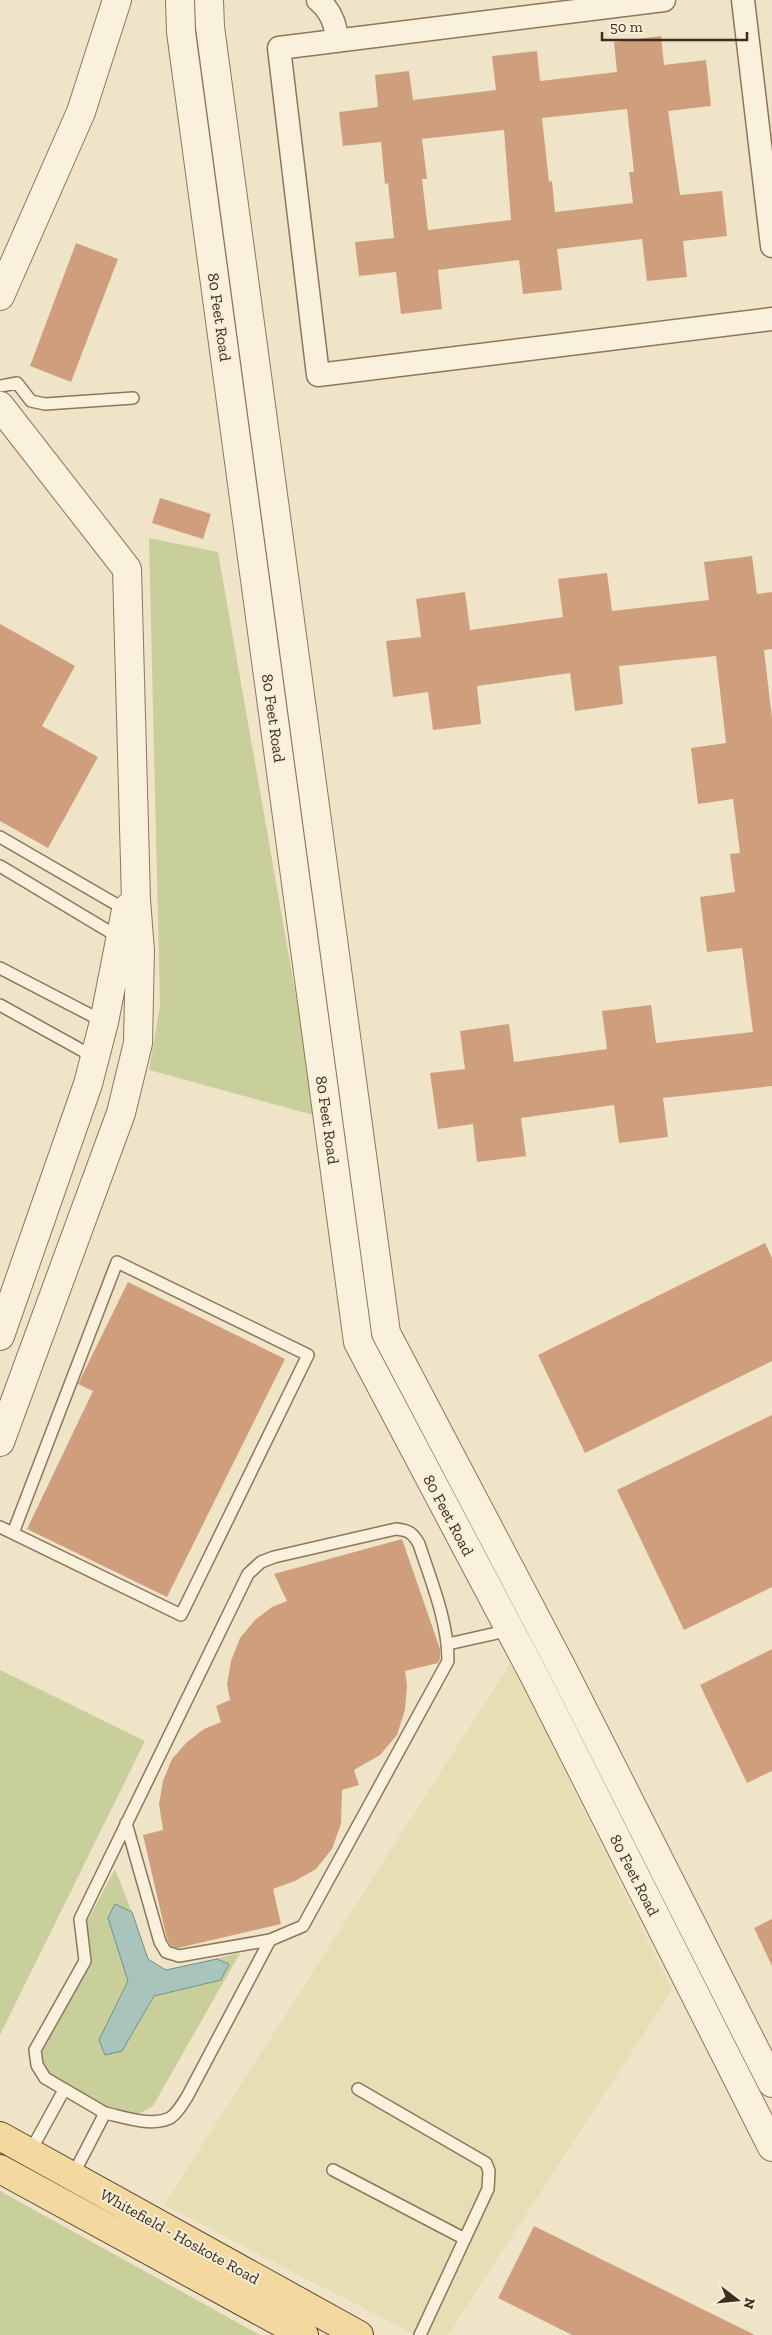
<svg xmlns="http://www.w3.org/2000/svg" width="772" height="2335" font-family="'Zilla Slab',serif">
<rect width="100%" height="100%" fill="#f0e4c8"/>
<path fill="#e6deb5" d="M 511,1662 L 672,1990 L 448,2335 L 415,2335 L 164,2205 Z"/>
<path fill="#c9cf9b" d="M 149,538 L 218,552 L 317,1116 L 149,1070 L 160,1006 Z
M 0,1670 L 145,1741 L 0,2035 Z
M 115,1869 L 132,1912 L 148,1959 L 166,1970 L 240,1953 L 153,2106 L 128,2120 L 44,2073 L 38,2053 L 89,1966 L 82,1931 Z
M 0,2191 L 260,2335 L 0,2335 Z"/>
<path fill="#a9c4bc" stroke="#6f938a" d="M 115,1904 L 132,1912 L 148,1959 L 166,1970 L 217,1959 L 229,1964 L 221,1980 L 154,1996 L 122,2051 L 105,2055 L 99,2040 L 128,1981 L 108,1918 Z"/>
<path fill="#cf9f7d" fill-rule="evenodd" d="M 661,36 L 664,65 L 706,60 L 711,106 L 668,111 L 680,195 L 722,191 L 727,236 L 683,241 L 687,277 L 647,281 L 642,239 L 557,249 L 562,290 L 523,294 L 519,260 L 438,270 L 442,309 L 401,314 L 396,272 L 359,276 L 355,242 L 394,238 L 388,183 L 385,184 L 381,142 L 343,146 L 339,112 L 378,107 L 375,75 L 409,71 L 413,100 L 496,90 L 492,56 L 537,51 L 540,81 L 617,72 L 614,42 ZM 627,109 L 634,172 L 629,172 L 633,203 L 555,212 L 552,181 L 549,182 L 542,118 ZM 504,130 L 511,220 L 428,230 L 422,179 L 427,179 L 422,139 Z
M 76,243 L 118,259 L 71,382 L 30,366 Z
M 160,498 L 211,514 L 203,539 L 152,523 Z
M 752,556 L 757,594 L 772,592 L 772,649 L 764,650 L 772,718 L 772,1086 L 663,1098 L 668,1137 L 619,1143 L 614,1105 L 521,1118 L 526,1156 L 477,1162 L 473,1124 L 438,1129 L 430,1073 L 465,1069 L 460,1031 L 509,1024 L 514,1062 L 607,1049 L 602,1011 L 651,1005 L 656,1043 L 753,1032 L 742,948 L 707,952 L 700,897 L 735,892 L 730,854 L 740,853 L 733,799 L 698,804 L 691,748 L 726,743 L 716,656 L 619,666 L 623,704 L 575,711 L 570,673 L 477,686 L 481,724 L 433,730 L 428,692 L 393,697 L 386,641 L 421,637 L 416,599 L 465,592 L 470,630 L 563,617 L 558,579 L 607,573 L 612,611 L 709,600 L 704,562 Z
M 0,624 L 75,666 L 42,726 L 98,757 L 48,848 L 0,821 Z
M 765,1243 L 772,1258 L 772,1361 L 585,1453 L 538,1355 Z
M 128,1282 L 285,1359 L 167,1597 L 27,1529 L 93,1391 L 78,1384 Z
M 772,1415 L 772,1587 L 684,1630 L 617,1490 Z
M 402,1539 L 440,1649 L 440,1659 L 438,1663 L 405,1671 L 407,1685 L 405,1710 L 397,1735 L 380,1755 L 354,1770 L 359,1785 L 342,1790 L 341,1824 L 332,1849 L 316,1869 L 295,1881 L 273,1889 L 281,1924 L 178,1948 L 171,1946 L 167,1939 L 143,1835 L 163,1830 L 159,1804 L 163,1781 L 172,1759 L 187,1742 L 204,1729 L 221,1722 L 216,1706 L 230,1700 L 227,1684 L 231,1661 L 240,1638 L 255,1620 L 272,1607 L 287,1601 L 274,1574 Z
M 772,1649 L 772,1771 L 747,1783 L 700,1685 Z
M 772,1919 L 772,1966 L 754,1928 Z
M 534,2226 L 755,2335 L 572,2335 L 498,2298 Z"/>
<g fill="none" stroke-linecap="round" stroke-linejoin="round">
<defs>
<path id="service" d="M 0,386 L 17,383 L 31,401 L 45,404 L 133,398
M 0,837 L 126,910
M 0,866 L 120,938
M 0,968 L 104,1022
M 0,1005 L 94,1057
M 0,1527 L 181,1615 L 308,1355 L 117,1262 L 13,1533
M 448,1644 L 510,1630
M 358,2089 L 486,2163 L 489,2171 L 488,2189 L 420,2335
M 105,2113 L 45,2078 L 37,2065 L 35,2050 L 85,1961 L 80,1919 L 248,1574 L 261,1562 L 274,1557 L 396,1529 C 408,1530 413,1533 419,1544 C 431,1581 448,1621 448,1661 L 303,1926 L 270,1940 L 179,1956 L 166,1952 L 160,1942 L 126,1823
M 30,2152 L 64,2090
M 333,2170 L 465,2239
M 72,2177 L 105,2113 C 124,2117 151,2127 170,2118 C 177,2114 183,2103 187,2097 L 270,1940"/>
<path id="minor" d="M 318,0 C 331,11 336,24 337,41
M 664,0 L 279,48 L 318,375 L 772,319
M 743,0 L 772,246"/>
<path id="tertiary" d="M 180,0 L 181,32 L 358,1342 L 536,1679 L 772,2147
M 209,0 L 210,27 L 386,1333 L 561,1666 L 772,2083
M 0,296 L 81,112 L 117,0
M 0,406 L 127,569 L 136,900 L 140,951 L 138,1043 L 121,1113 L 0,1442
M 0,1336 L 88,1084 L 104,1022 L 126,910 L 132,904"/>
<path id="primary" d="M 0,2136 L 359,2335
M 0,2169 L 304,2335"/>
</defs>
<use href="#service" stroke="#8d765c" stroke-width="14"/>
<use href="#minor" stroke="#8d765c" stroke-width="25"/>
<use href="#tertiary" stroke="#8d765c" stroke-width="30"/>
<use href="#primary" stroke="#5b4430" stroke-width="30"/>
<use href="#service" stroke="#faf1dc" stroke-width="11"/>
<use href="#minor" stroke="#faf1dc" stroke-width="22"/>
<use href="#tertiary" stroke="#faf1dc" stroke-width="28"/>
<use href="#primary" stroke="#f3d9a0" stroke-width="28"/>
</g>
<g text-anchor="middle" stroke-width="4" stroke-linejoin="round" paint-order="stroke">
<g font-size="16" fill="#3d2e20" stroke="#f7eed8">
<text transform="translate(220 317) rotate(82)" y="6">80 Feet Road</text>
<text transform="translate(274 718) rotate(82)" y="6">80 Feet Road</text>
<text transform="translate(328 1120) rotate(82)" y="6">80 Feet Road</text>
<text transform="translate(449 1515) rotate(62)" y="6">80 Feet Road</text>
<text transform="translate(635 1875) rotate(63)" y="6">80 Feet Road</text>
<text transform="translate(180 2236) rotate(29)" y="6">Whitefield - Hoskote Road</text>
</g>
</g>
<g transform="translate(737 2300) rotate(106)" stroke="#f7eed8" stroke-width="4" paint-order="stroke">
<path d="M0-4L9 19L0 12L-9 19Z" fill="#3d2e20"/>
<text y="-8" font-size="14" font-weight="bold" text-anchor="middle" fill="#3d2e20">N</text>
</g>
<path d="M602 32v8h145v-8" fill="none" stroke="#3d2e20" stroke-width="2.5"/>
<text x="610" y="32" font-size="15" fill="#3d2e20" stroke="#f7eed8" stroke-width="4" paint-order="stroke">50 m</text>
</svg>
